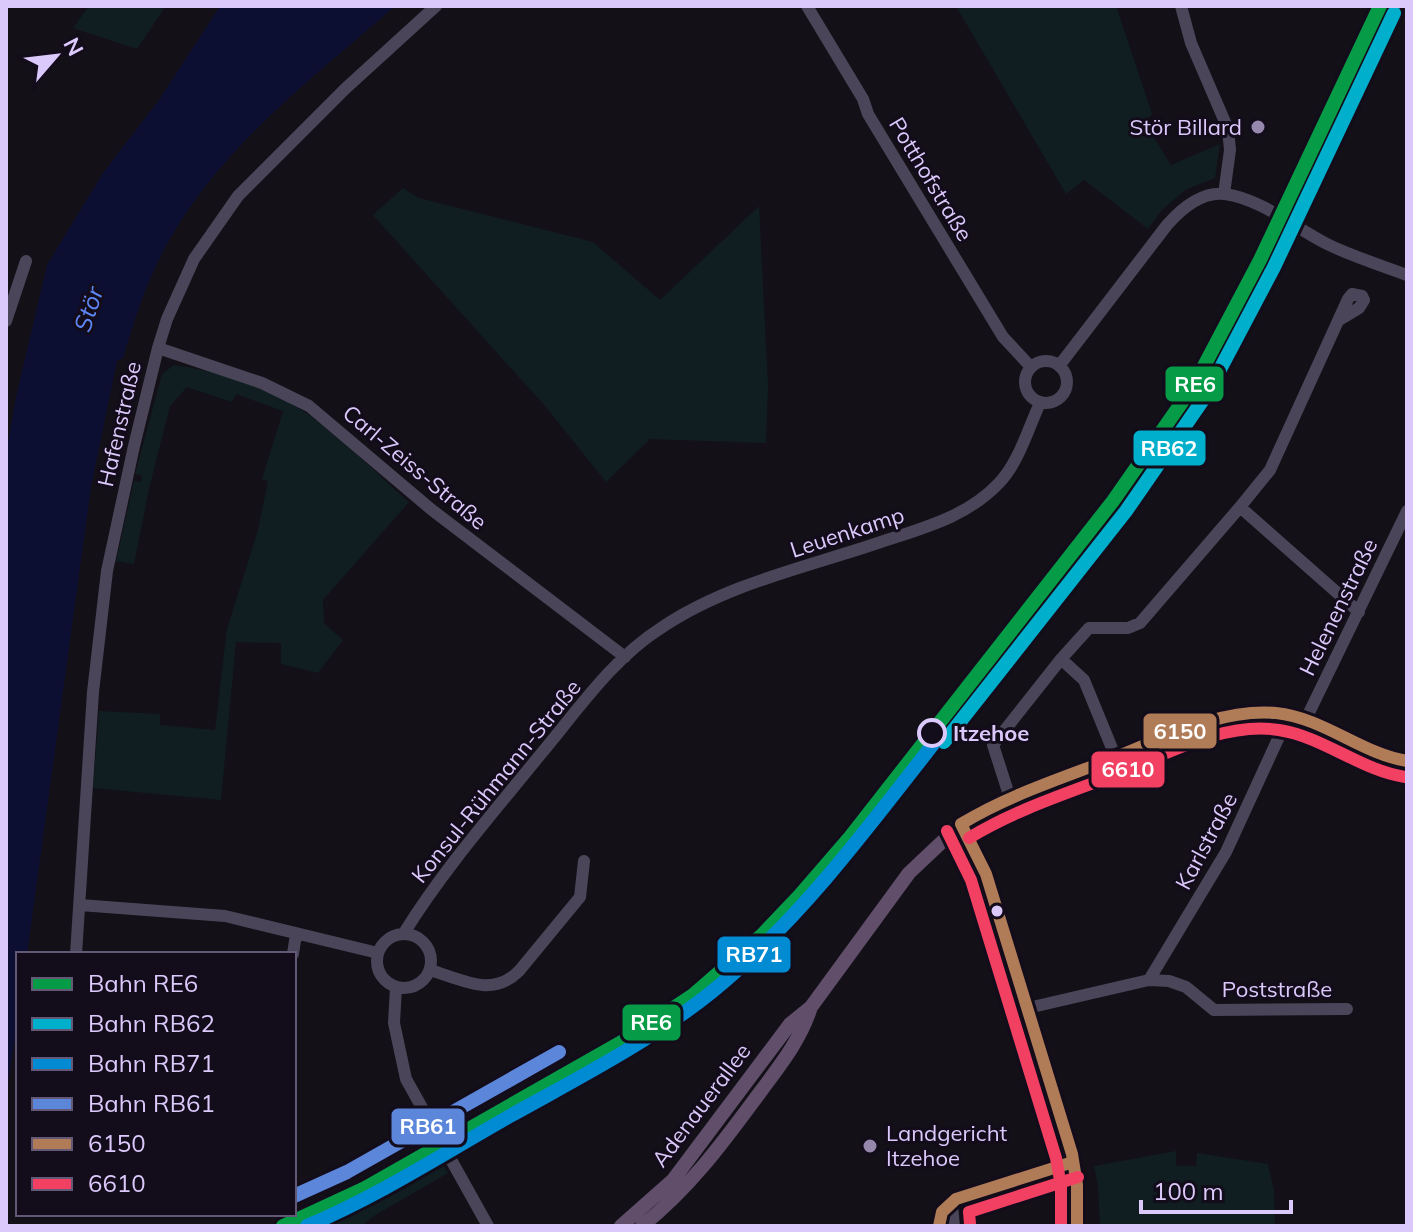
<svg xmlns="http://www.w3.org/2000/svg" width="1413" height="1232" viewBox="0 0 1413 1232" font-family="Mulish,sans-serif">
<rect width="100%" height="100%" fill="#131018"/>
<path fill="#101e22" d="M89,6H166L137,49L73,28Z
M956,6H1116L1152,114L1145,123L1171,165L1220,144L1215,178L1185,190L1161,211L1148,229L1084,180L1066,194Z
M403,188L419,198L593,242L660,300L759,206L768,385L766,443L650,439L606,482L545,406L373,215Z
M174,365C219,371 269,386 306,413C343,439 375,472 409,502L323,600L324,623L343,640L318,673L281,664V643L236,642L221,800L93,788L99,711L160,714V725L215,730L227,629L258,530L268,481L262,479L283,411L236,394L232,402L187,387L170,406L149,489L134,564L116,561L134,481L141,482L142,476L135,474L162,374Z
M1176,1151V1166H1196L1197,1153L1268,1164L1274,1191L1275,1226H1100L1098,1185L1094,1166Z
M440,1160L448,1173L372,1217L362,1226H318Z"/>
<path fill="#0c0f32" d="M220,6H395C313,78 221,146 167,244C147,280 135,318 123,358L117,361L91,487L27,954H18V1015L6,1097V455L15,402L47,265L103,173L159,100Z"/>
<g fill="none" stroke-linecap="round" stroke-linejoin="round">
<path stroke="#4a4558" stroke-width="12" d="M807,6L863,99L868,114L1003,337L1031,367
M1181,6L1191,43L1228,129L1230,150L1224,194
M6,321L26,261
M158,348L262,383L309,406L432,510L625,657
M1025 382a21 21 0 1 1 42 0a21 21 0 1 1-42 0Z
M1059,366L1167,225C1181,209 1201,191 1225,194C1261,199 1294,227 1325,243C1351,256 1380,265 1407,275
M1240,507L1270,470L1348,299L1352,294L1362,296L1364,300L1359,308L1339,320
M1061,659L1089,628H1128L1140,623L1240,507L1359,612
M1305,721L1407,511
M1010,798L993,745L1061,659L1084,680L1116,758
M961,824L986,874L1072,1154L1077,1185V1226
M80,905L225,916L378,953
M404,933C443,870 493,813 540,755C577,711 612,659 661,628C726,584 807,567 881,542C923,528 967,517 999,483C1019,462 1028,429 1040,403
M377 961a27 27 0 1 1 54 0a27 27 0 1 1-54 0Z
M76,954L93,692L107,571L134,446L158,348L167,319L194,259L238,196L346,88L436,6
M293,954L296,934
M430,970C463,980 492,998 519,971L580,897L584,861
M1149,980L1226,852L1289,715
M396,987L394,1023L406,1079L488,1226
M1028,1008L1149,980L1169,981L1186,987L1214,1010L1347,1009
M939,1226L942,1212L956,1199L1073,1162
M954,1226L952,1206L956,1199"/>
<path stroke="#604e6a" stroke-width="14" d="M621,1226L673,1180L790,1024L811,1007L909,873L961,824L979,812L1010,798L1214,722L1253,713L1295,717L1394,759L1407,761
M642,1226C691,1187 724,1141 761,1091C781,1064 801,1039 811,1007"/>
<g stroke="#130c1b" stroke-width="18">
<path id="bus-1" d="M961,824C1007,796 1057,780 1106,761C1159,741 1217,708 1276,713C1324,718 1362,754 1407,761
M961,824L986,874L1072,1154L1077,1185V1226
M939,1226L942,1212L956,1199L1073,1162"/>
</g>
<g stroke="#130c1b" stroke-width="18">
<path id="bus-2" d="M947,831L971,880L1056,1158L1061,1186V1226
M969,838C1015,810 1065,794 1115,775C1165,755 1224,721 1279,730C1324,737 1360,770 1405,777
M970,1224L969,1212L1078,1177"/>
</g>
<use href="#bus-1" stroke="#b07c57" stroke-width="12"/>
<use href="#bus-2" stroke="#f24062" stroke-width="12"/>
<g stroke="#130c1b" stroke-width="20">
<path id="rail-1" d="M283,1226L365,1188L625,1040L693,995L762,935L799,896L850,837L1113,501L1194,385L1260,260L1380,6"/>
</g>
<g stroke="#130c1b" stroke-width="20">
<path id="rail-2" d="M944,742L1126,511L1207,394L1274,267L1394,13"/>
</g>
<g stroke="#130c1b" stroke-width="20">
<path id="rail-3" d="M307,1226C378,1196 443,1154 510,1116C587,1073 669,1032 735,972C813,903 874,819 938,738"/>
</g>
<g stroke="#130c1b" stroke-width="20">
<path id="rail-4" d="M294,1196L347,1172L559,1052"/>
</g>
<use href="#rail-1" stroke="#069b47" stroke-width="14"/>
<use href="#rail-2" stroke="#00afcb" stroke-width="14"/>
<use href="#rail-3" stroke="#008bd2" stroke-width="14"/>
<use href="#rail-4" stroke="#5b86da" stroke-width="14"/>
</g>
<g fill="#9688ac" stroke="#130c1b" stroke-width="3">
<circle cx="1258" cy="127" r="8"/>
<circle cx="870" cy="1146" r="8"/>
</g>
<circle fill="#130c1b" stroke="#dcc9fc" stroke-width="4" cx="932" cy="733" r="13"/>
<circle fill="#dcc9fc" stroke="#130c1b" stroke-width="3" cx="997" cy="911" r="7"/>
<g text-anchor="middle" dominant-baseline="central" stroke-width="6" stroke-linejoin="round" paint-order="stroke">
<g font-size="22" fill="#dcc9fc" stroke="#130c1b" text-anchor="end">
<text x="1242" y="127">Stör Billard</text>
<text x="886" y="1133" text-anchor="start">Landgericht<tspan x="886" dy="25">Itzehoe</tspan></text>
</g>
<g font-size="22" fill="#dcc9fc" stroke="#130c1b">
<text transform="translate(931 179) rotate(59)">Potthofstraße</text>
<text transform="translate(119 424) rotate(-77)">Hafenstraße</text>
<text transform="translate(415 467) rotate(40)">Carl-Zeiss-Straße</text>
<text transform="translate(847 532) rotate(-18)">Leuenkamp</text>
<text transform="translate(1338 607) rotate(-64)">Helenenstraße</text>
<text transform="translate(496 781) rotate(-51)">Konsul-Rühmann-Straße</text>
<text transform="translate(1206 841) rotate(-62)">Karlstraße</text>
<text x="1277" y="989">Poststraße</text>
<text transform="translate(701 1105) rotate(-53)">Adenauerallee</text>
</g>
<g font-size="22" font-weight="bold" fill="#dcc9fc" stroke="#130c1b" text-anchor="start">
<text x="953" y="733">Itzehoe</text>
</g>
<g font-size="24" font-style="italic" fill="#5e87f5" stroke="#130c1b">
<text transform="translate(88 309) rotate(-72)">Stör</text>
</g>
</g>
<g stroke="#130c1b" stroke-width="3">
<rect x="1164" y="365" width="61" height="38" rx="8" fill="#069b47"/>
<rect x="1132" y="429" width="75" height="38" rx="8" fill="#00afcb"/>
<rect x="1142" y="712" width="76" height="38" rx="8" fill="#b07c57"/>
<rect x="1090" y="750" width="76" height="39" rx="8" fill="#f24062"/>
<rect x="716" y="935" width="76" height="39" rx="8" fill="#008bd2"/>
<rect x="621" y="1003" width="61" height="39" rx="8" fill="#069b47"/>
<rect x="390" y="1107" width="76" height="39" rx="8" fill="#5b86da"/>
</g>
<g font-size="22" text-anchor="middle" font-weight="bold" fill="#fff">
<text x="1195" y="392">RE6</text>
<text x="1169" y="456">RB62</text>
<text x="1180" y="739">6150</text>
<text x="1128" y="777">6610</text>
<text x="754" y="962">RB71</text>
<text x="651" y="1030">RE6</text>
<text x="428" y="1134">RB61</text>
</g>
<rect width="1413" height="1232" fill="none" stroke="#dcc9fc" stroke-width="16"/>
<rect x="16" y="952" width="280" height="264" fill="#130c1b" stroke="#635875" stroke-width="2"/>
<rect x="32" y="978" width="40" height="12" fill="#069b47" stroke="#635875" stroke-width="2"/>
<text x="88" y="992" font-size="24" fill="#dcc9fc">Bahn RE6</text>
<rect x="32" y="1018" width="40" height="12" fill="#00afcb" stroke="#635875" stroke-width="2"/>
<text x="88" y="1032" font-size="24" fill="#dcc9fc">Bahn RB62</text>
<rect x="32" y="1058" width="40" height="12" fill="#008bd2" stroke="#635875" stroke-width="2"/>
<text x="88" y="1072" font-size="24" fill="#dcc9fc">Bahn RB71</text>
<rect x="32" y="1098" width="40" height="12" fill="#5b86da" stroke="#635875" stroke-width="2"/>
<text x="88" y="1112" font-size="24" fill="#dcc9fc">Bahn RB61</text>
<rect x="32" y="1138" width="40" height="12" fill="#b07c57" stroke="#635875" stroke-width="2"/>
<text x="88" y="1152" font-size="24" fill="#dcc9fc">6150</text>
<rect x="32" y="1178" width="40" height="12" fill="#f24062" stroke="#635875" stroke-width="2"/>
<text x="88" y="1192" font-size="24" fill="#dcc9fc">6610</text>
<g transform="translate(56 56) rotate(62)" stroke="#130c1b" stroke-width="6" paint-order="stroke">
<path d="M0-6L14 30L0 20L-14 30Z" fill="#dcc9fc"/>
<text y="-12" font-size="22" font-weight="bold" text-anchor="middle" fill="#dcc9fc">N</text>
</g>
<path d="M1141 1200v12h150v-12" fill="none" stroke="#dcc9fc" stroke-width="4"/>
<text x="1153" y="1200" font-size="24" fill="#dcc9fc" stroke="#130c1b" stroke-width="6" paint-order="stroke">100 m</text>
</svg>
